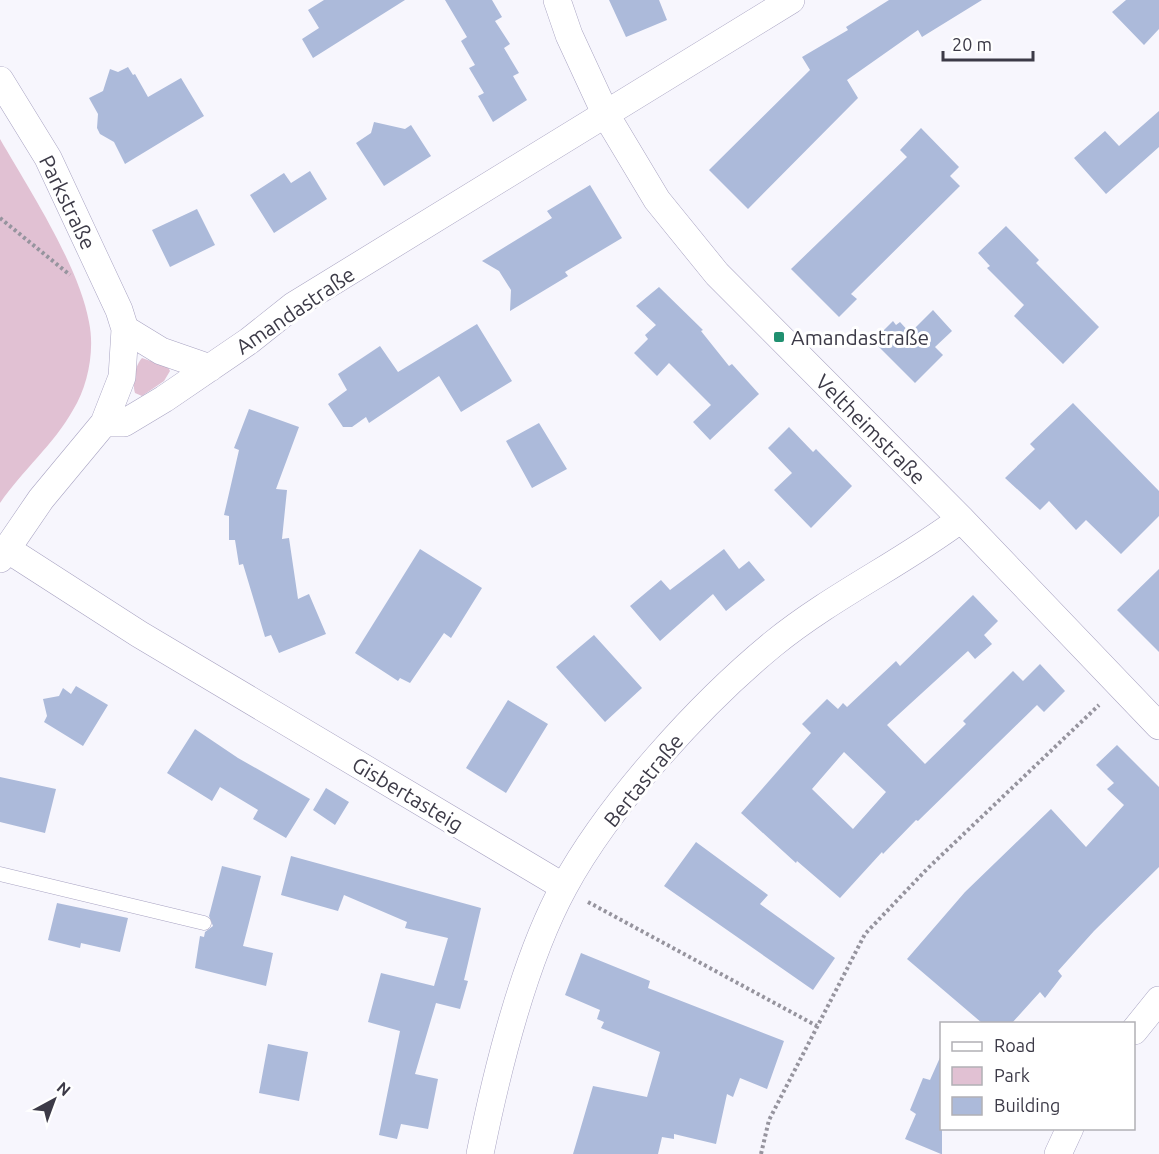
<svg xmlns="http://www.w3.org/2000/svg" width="1159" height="1154" viewBox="0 0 1159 1154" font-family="Ubuntu,sans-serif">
<rect width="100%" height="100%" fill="#f7f6fd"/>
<path fill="#e1c1d3" d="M0,139C29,189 79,266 89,322C95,350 88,386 73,410C54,444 22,471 0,503Z
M142,358L168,367L170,371L164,381L142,396L135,393C132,384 135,365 142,358Z"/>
<path fill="#acbada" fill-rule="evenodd" d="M324,0H405L313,58L302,39L319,28L308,10Z
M445,0H492L502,17L495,21L510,44L504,48L519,73L513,76L527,100L493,122L478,96L484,93L469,68L475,65L461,41L467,37Z
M609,0H659L667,20L626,37Z
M889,0H982L922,37L918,30L847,80L858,98L748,209L709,170L810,70L802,57L848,30L846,27Z
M1126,0H1159V29L1144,45L1112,12Z
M128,67L133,75L135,74L148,97L181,78L204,116L125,164L114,142L100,134L97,128L98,114L89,98L103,91L110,69L118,72Z
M1159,111V147L1106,194L1074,158L1105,131L1119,146Z
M374,122L405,129L411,125L431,156L384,186L356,143L371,133Z
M921,128L959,167L950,176L960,186L851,294L857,299L839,317L791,269L907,157L900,150Z
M310,171L327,199L274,233L250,195L284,173L291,183Z
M590,185L622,238L565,272L568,276L510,311L511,290L499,271L482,261L552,218L547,211Z
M197,209L215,245L170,267L152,230Z
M1006,226L1039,260L1036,263L1099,327L1063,364L1014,316L1024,305L987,268L990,266L978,253Z
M659,287L703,330L701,331L729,366L732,364L759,394L710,440L693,422L711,405L669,363L657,376L634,353L648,339L645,335L656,325L636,306Z
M933,310L952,331L935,347L943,355L915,383L873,341L893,321L896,325L900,322L910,333Z
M477,324L512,381L461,412L439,376L369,423L366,417L352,427H343L328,404L347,390L338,374L380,346L398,372Z
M1073,403L1159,491V516L1121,554L1086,520L1076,530L1049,501L1040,510L1005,478L1035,449L1030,444Z
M249,409L299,427L276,489L287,490L282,539L289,538L298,599L309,594L326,634L279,653L271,635L265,637L243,564L239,565L235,540H229V516L224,515L239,450L234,448Z
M539,423L567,469L532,488L506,441Z
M789,427L813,452L816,449L852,486L811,528L774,490L792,473L768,448Z
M420,549L482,588L451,638L444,633L410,683L400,678L398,681L355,653Z
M724,549L739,569L749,561L765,580L726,611L713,594L660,641L630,606L661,580L670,590Z
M1159,569V652L1117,610Z
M973,595L998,621L984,635L992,644L975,659L968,651L887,725L925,764L966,724L963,721L1013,671L1023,681L1040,664L1065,691L1044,712L1037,705L918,821L916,820L883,854L882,852L840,898L797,861L796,863L741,813L811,733L802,724L827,699L838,709L843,703L847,707L896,661L900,666ZM844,752L886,792L853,829L812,789Z
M594,635L642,688L605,722L556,667Z
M76,686L108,705L83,746L44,722L47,716L43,699L59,696L63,688L71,694Z
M508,700L548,724L506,793L466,768Z
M195,729L238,758L310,799L286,838L253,819L258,810L220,787L212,801L167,773Z
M1117,745L1159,787V867L1094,931L1058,971L1062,976L1045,998L1040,992L1012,1023H982L907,959L965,892L1051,809L1086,847L1124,805L1107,789L1114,783L1096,765Z
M0,777L56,789L45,833L0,822Z
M326,788L349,802L335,825L313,810Z
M696,842L768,895L760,904L835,958L813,990L664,886Z
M291,856L481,908L464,980L468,981L460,1009L436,1003L415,1074L438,1079L428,1129L401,1124L397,1139L379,1135L400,1031L368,1022L381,973L434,986L448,938L405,928L407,922L344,895L338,911L281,895Z
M222,866L261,876L243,946L273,953L266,986L195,968L200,936L204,937L205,932L213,926L209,916Z
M57,903L128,918L120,952L81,943L80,948L48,940Z
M581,953L650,981L648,988L784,1041L767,1089L740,1078L733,1097L727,1094L716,1144L674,1134V1139L662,1137L658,1154H573L593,1086L647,1097L660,1052L601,1028L604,1022L597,1019L600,1010L565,995Z
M268,1044L308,1052L299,1101L259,1093Z
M942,1053V1154H941L905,1139L916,1114L910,1110L923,1078L930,1080Z"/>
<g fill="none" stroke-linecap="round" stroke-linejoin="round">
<g stroke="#a8a3c2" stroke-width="15">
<path id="lane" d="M0,874L204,923"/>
</g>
<g stroke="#a8a3c2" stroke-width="28">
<path id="street" d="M557,0L569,35L606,115L657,200L717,274L961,519L1159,726
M0,80L48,158L119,310L125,329L122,377L104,423L41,499L0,559
M125,329L161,351L210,368
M104,423H124L164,399L249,341L293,306L791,0
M7,549L139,634L564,887
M1134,1031L1159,1000
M480,1154C497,1070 523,962 564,887C609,804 700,704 773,644C832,596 901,564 961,519
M1058,1154L1070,1128"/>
</g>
<path stroke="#96949e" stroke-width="4" stroke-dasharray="3 3" stroke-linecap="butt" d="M0,218L70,275
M588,902L817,1026
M761,1154L769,1120L865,934L927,869L1099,705"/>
<use href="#lane" stroke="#fff" stroke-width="14"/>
<use href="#street" stroke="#fff" stroke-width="27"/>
</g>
<rect fill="#209070" stroke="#fff" stroke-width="2" x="773" y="331" width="12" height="12" rx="3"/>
<g text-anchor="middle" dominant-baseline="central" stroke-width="6" stroke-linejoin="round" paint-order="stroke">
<g font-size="21" fill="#3c3a47" stroke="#fff">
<text transform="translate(68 202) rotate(64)">Parkstraße</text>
<text transform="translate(295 310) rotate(-34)">Amandastraße</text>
<text transform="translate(871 429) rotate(45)">Veltheimstraße</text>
<text transform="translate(643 780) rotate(-51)">Bertastraße</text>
<text transform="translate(408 794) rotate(31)">Gisbertasteig</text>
</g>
<g font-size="21" fill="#3c3a47" stroke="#fff" text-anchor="start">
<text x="791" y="337">Amandastraße</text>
</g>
</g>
<rect x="940" y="1022" width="195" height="108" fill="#ffffff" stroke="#b1b0b5" stroke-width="1.5"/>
<rect x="952" y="1042" width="30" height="9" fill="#ffffff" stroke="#b1b0b5" stroke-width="1.5"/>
<text x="994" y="1052" font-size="18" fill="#3c3a47">Road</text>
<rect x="952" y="1067" width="30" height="18" fill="#e1c1d3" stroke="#b1b0b5" stroke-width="1.5"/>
<text x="994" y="1082" font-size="18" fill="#3c3a47">Park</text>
<rect x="952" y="1097" width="30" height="18" fill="#acbada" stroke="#b1b0b5" stroke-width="1.5"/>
<text x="994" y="1112" font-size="18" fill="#3c3a47">Building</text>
<g transform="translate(54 1100) rotate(41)" stroke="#ffffff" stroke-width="4.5" paint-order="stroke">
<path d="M0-4.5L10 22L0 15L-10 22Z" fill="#3c3a47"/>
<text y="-9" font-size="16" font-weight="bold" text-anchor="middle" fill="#3c3a47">N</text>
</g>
<path d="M943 51v9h90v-9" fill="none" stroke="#3c3a47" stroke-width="3"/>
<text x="952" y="51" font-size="18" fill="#3c3a47" stroke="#ffffff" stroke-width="4.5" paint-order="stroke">20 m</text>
</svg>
